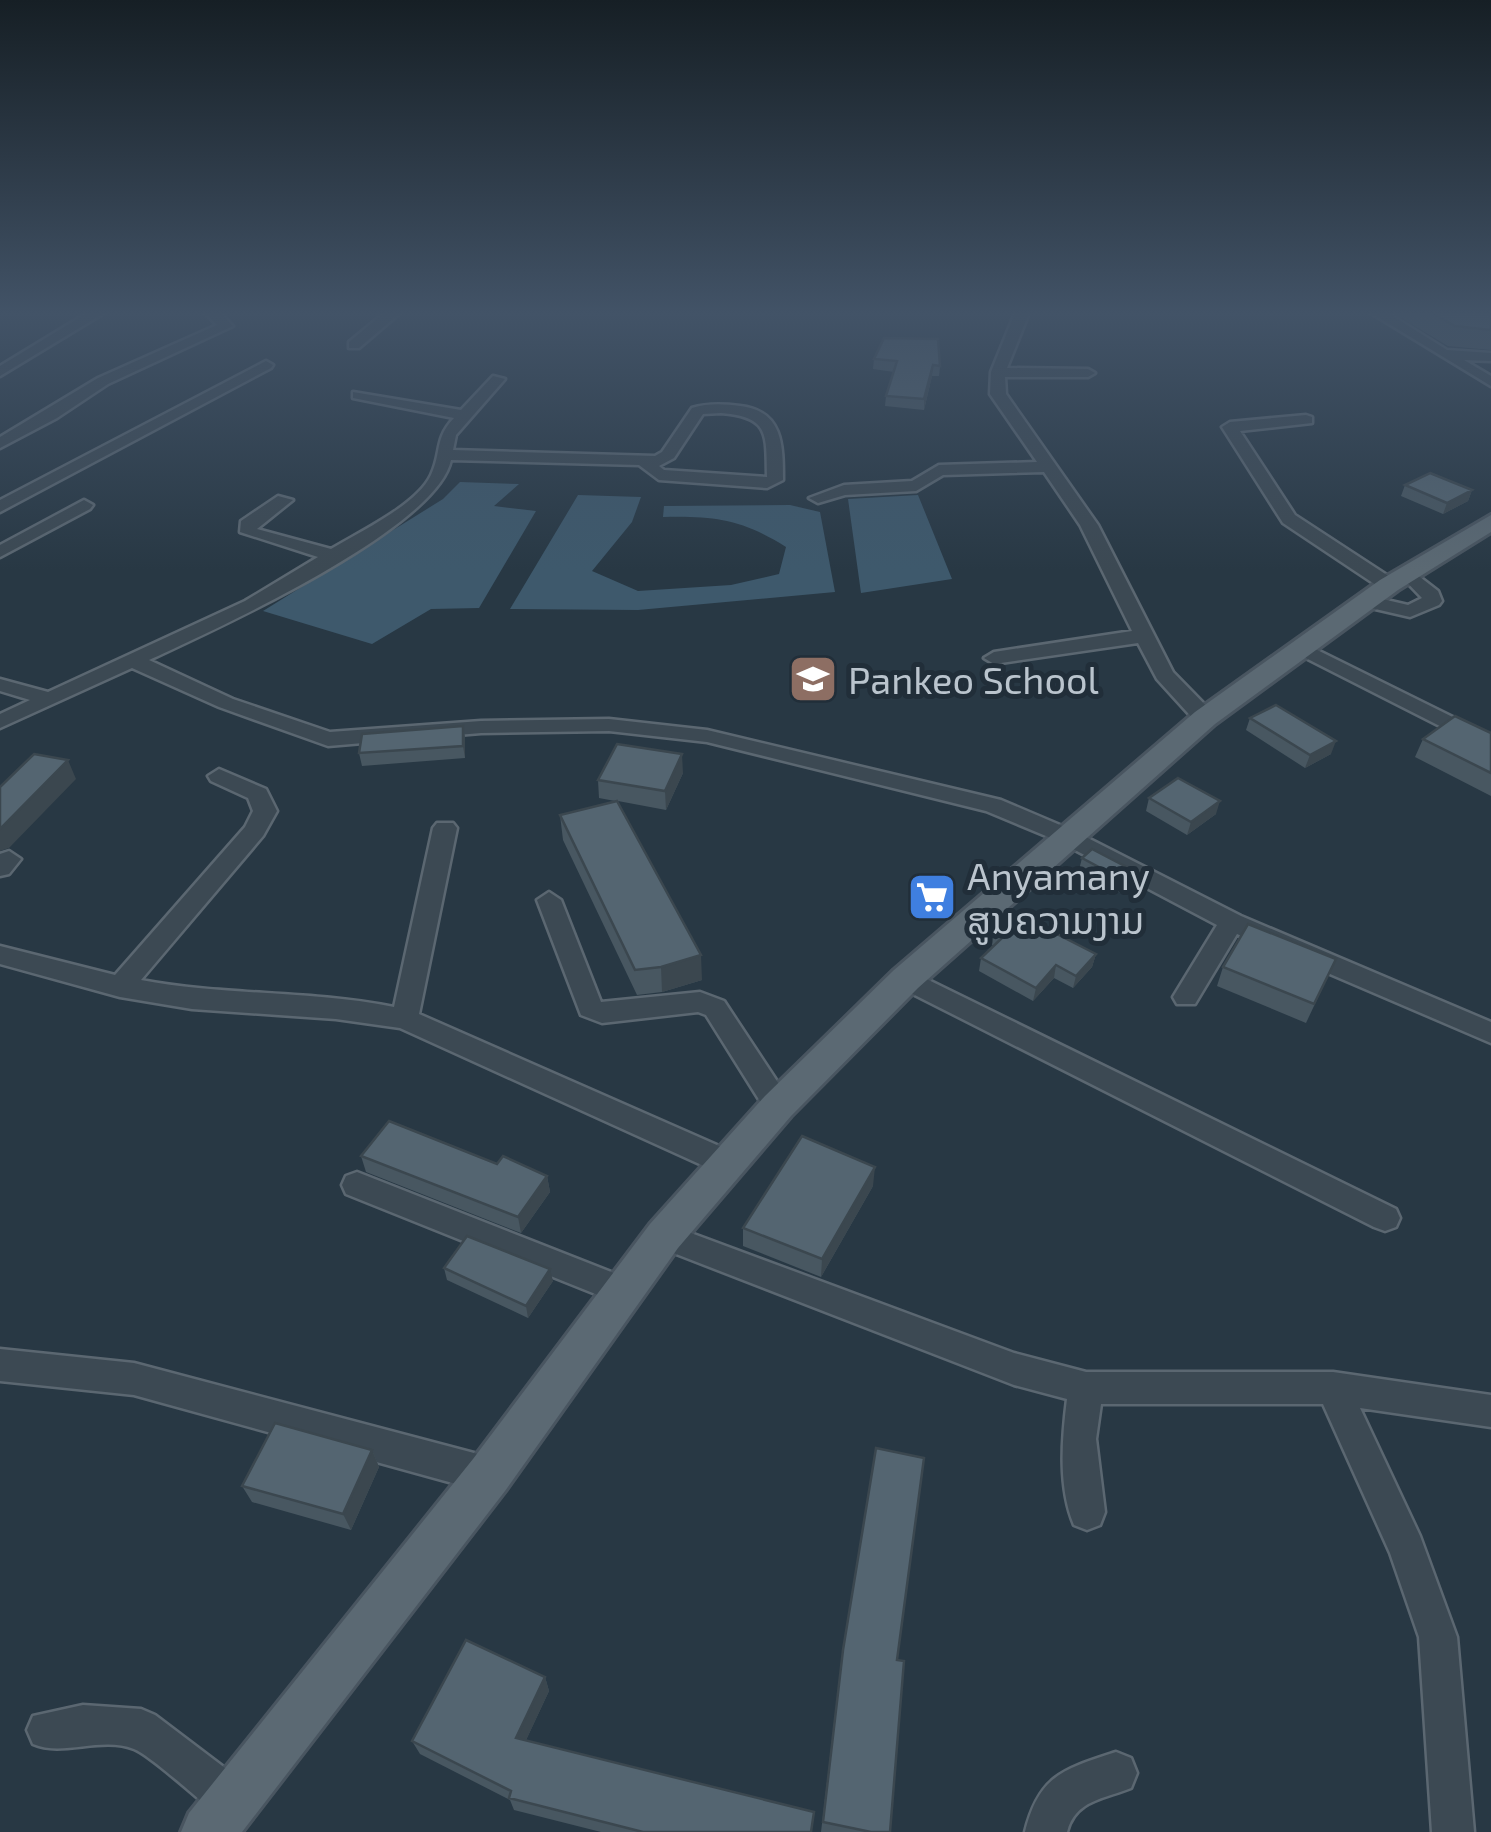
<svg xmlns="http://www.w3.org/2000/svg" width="1491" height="1832" viewBox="0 0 1491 1832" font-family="'Exo 2','Noto Sans Lao',sans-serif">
<rect width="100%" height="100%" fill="#283844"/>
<path fill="#3e596c" d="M460,482L519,484L494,506L536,511L479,608L431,609L372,644L263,611L443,499Z
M578,495L641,497L632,522L592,571L638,591L731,585L779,574L786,547C741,519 715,516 663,517L664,506L790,505L820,512L835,592L638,610L510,609Z
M918,495L952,579L861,593L848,499Z"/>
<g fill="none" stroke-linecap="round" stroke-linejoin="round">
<g stroke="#5b6771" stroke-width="5">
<path id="minor" d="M87,313H104L0,376V366Z
M205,313H220L233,326L108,384L57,418L0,448V437L98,378L217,325Z
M384,313H400L359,348H349V342Z
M1015,313H1029L1007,368L1088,369L1095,373L1088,377H1005L1006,394L1098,525L1173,672L1213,713L1216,718L1213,723H1197L1157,679L1138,643L994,664L984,658L994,652L1132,631L1080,525L1044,472L943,475L916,491L845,495L818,503L809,498L844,485L912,481L939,465L1037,462L990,394L991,372Z
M1371,313H1388L1447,350L1491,353V361L1464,360L1491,376V386Z
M266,361L273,365L271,368L0,512V500Z
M493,376L505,379L456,435L453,450L655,456L662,452L692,408C708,403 724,404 740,406C783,411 783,445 783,480L767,488L659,480L639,465L451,460C437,529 214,630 149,660L233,699L330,732L481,721L609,719L707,730L1001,800L1074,831L1241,916L1491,1022V1043L1237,934L1195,1004H1177L1173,997L1217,925L1058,841L986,811L707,742L609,731L481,733L328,746L219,707L132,668L0,728V714L30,700L0,691V679L48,692L245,601L318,557L240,532L241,521L278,496L293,500L257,529L331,549C359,532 417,505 431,475C442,452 434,439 454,418L353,398V392L461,410ZM721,413C770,417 766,434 767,477L664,470L659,466L674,458L703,414Z
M1306,415L1312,417V423L1240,431L1295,515L1396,581V589H1382L1283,523L1222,427L1230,422Z
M84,500L93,505L90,509L0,557V545Z
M1407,567L1438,591L1442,601L1439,605L1410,617L1358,605L1355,601L1365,595L1408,605L1422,598L1398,573Z
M1301,642L1491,736V752L1294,652V644Z
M219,769L266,789L277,811L263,836L141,980C225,996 311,990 394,1007L433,828L437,823H453L457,828L419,1014L735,1153L740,1162L735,1171L725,1174L715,1171L400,1028L336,1019L192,1009L120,997L0,964V946L115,975L245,827L253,811L248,798L211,781L208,776Z
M9,851L21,859L9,874L0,876V854Z
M549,892L561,900L601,1002L700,992L724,1001L788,1098L792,1106L788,1114L778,1117L768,1114L706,1015L698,1012L602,1023L581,1015L537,900Z
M906,969L1396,1209L1400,1218L1396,1227L1385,1231L1374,1227L897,986L893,979L897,972Z
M357,1172L634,1281L639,1291L634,1301L623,1305L346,1194L342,1185L346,1176Z
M664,1223L1014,1353L1086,1372H1333L1491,1395V1427L1360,1408L1420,1536L1457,1637L1474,1832H1432L1419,1637L1390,1553L1323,1404H1101L1096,1439L1105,1512L1100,1525L1087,1530L1074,1525C1058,1487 1062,1439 1067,1399L1014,1385L653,1245L648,1236L653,1227Z
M0,1349L134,1363L489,1457L502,1463L507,1475L502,1487L489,1493L134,1395L0,1381Z
M83,1705L141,1709L155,1715L250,1787L256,1802L250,1817L235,1823L220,1817C203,1803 150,1755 134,1749C101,1736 63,1757 33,1744L27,1730L33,1716Z
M1116,1752L1131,1758L1137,1773L1131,1788C1104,1799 1075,1800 1067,1832H1025C1039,1775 1064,1769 1116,1752Z"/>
</g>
<g stroke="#495560" stroke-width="6">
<path id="major" d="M1491,515V532L1398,590L1215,724L918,988L791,1116L678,1248L505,1491L242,1832H181L189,1813L473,1459L650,1224L765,1096L894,970L1195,712L1380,580Z"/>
</g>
<use href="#minor" fill="#3c4953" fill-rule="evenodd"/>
<use href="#major" fill="#5b6973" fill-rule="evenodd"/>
</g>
<path fill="#485761" d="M1393,313H1491V350L1448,346Z
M874,359L940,366L939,376H932L924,410L885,406L886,396L894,372L873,369Z
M1405,485L1472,490L1468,501L1443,514L1401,496Z
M1250,718L1331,754L1305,768L1246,730Z
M463,726L465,738V758L362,766L359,753Z
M1491,733V796L1415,757L1423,739Z
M683,773L666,810L618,801L702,980L662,992L637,995L563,840L560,815L615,801L599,798L598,780Z
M1149,798L1216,814L1187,835L1146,811Z
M1082,858L1132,885L1122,894L1079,870Z
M994,932L1096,954L1092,967L1073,988L1054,978L1033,1001L979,971L981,958L994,946L991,944Z
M1336,959L1306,1023L1217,986L1223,967Z
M361,1156L497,1164L547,1176L550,1192L521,1233L366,1172Z
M873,1186L821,1277L743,1246V1228Z
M444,1268L553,1281L528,1318L447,1280Z
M372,1450L379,1467L351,1530L252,1502L242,1486Z
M897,1660L890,1832H821L841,1664Z
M545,1677L549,1691L526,1740L811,1832H601L514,1810L510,1800L420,1754L412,1741Z"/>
<path fill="#3b474f" d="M933,365L932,376L924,410V399Z
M1472,490L1468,501L1443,514L1447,503Z
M463,726L465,738V758L463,746Z
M1336,741L1331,754L1305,768L1310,755Z
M682,754L683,773L666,810L665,791Z
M68,760L76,779L9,848L0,851V829Z
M1220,801L1216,814L1187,835L1191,822Z
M1136,872L1132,885L1122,894L1125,881Z
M1096,954L1092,967L1073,988L1076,976Z
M701,955L702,980L662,992L661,967Z
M1056,965L1054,978L1033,1001L1036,988Z
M875,1167L873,1186L821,1277L822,1259Z
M547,1176L550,1192L521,1233L518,1217Z
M550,1269L553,1281L528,1318L526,1306Z
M372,1450L379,1467L351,1530L343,1514Z
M545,1677L549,1691L521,1751L516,1738Z"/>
<path fill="#546571" stroke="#3b474f" stroke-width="2.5" d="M1432,313H1491V330L1455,326Z
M884,338L938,339L940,366L933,365L924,399L886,396L897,361L874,359Z
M1430,473L1472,490L1447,503L1405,485Z
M1276,705L1336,741L1310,755L1250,718Z
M1455,716L1491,733V773L1423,739Z
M463,726V746L359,753L362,734Z
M617,744L682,754L665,791L598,780Z
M34,754L68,760L0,829V787Z
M1178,778L1220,801L1191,822L1149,798Z
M617,801L701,955L661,967L635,970L560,815Z
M1092,849L1136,872L1125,881L1082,858Z
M1014,912L1096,954L1076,976L1056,965L1036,988L981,958L1003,937L994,932Z
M1248,924L1336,959L1314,1004L1223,967Z
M389,1121L497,1164L503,1156L547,1176L518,1217L361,1156Z
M802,1136L875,1167L822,1259L743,1228Z
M467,1236L550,1269L526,1306L444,1268Z
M275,1423L372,1450L343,1514L242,1486Z
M876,1448L924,1458L897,1660L904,1661L890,1832H871L823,1822L843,1650Z
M466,1640L545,1677L516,1738L814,1812L811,1832H643L509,1798L511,1791L412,1741Z"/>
<linearGradient id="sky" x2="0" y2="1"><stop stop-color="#161f25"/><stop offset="0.55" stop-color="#425367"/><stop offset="1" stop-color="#425367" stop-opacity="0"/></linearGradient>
<rect width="1491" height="570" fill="url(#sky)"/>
<defs>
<g id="school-square" transform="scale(2.5)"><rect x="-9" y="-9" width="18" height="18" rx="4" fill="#8d6e63" stroke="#212e39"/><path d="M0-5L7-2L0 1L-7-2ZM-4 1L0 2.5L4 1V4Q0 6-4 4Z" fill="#fff"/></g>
<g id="supermarket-square" transform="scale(2.5)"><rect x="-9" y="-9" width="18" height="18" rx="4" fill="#3f7fe0" stroke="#212e39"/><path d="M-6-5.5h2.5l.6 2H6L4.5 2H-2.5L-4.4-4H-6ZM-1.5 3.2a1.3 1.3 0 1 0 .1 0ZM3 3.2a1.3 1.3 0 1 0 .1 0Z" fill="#fff"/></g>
</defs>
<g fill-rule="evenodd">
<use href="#school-square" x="813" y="679"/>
<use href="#supermarket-square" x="932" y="897"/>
</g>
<g text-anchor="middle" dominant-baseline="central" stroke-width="10" stroke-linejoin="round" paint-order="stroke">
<g font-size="38" fill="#bac4cd" stroke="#212e39" text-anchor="start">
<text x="848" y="679">Pankeo School</text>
<text x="967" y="875">Anyamany<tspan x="967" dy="44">ສູນຄວາມງາມ</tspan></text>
</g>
</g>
</svg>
